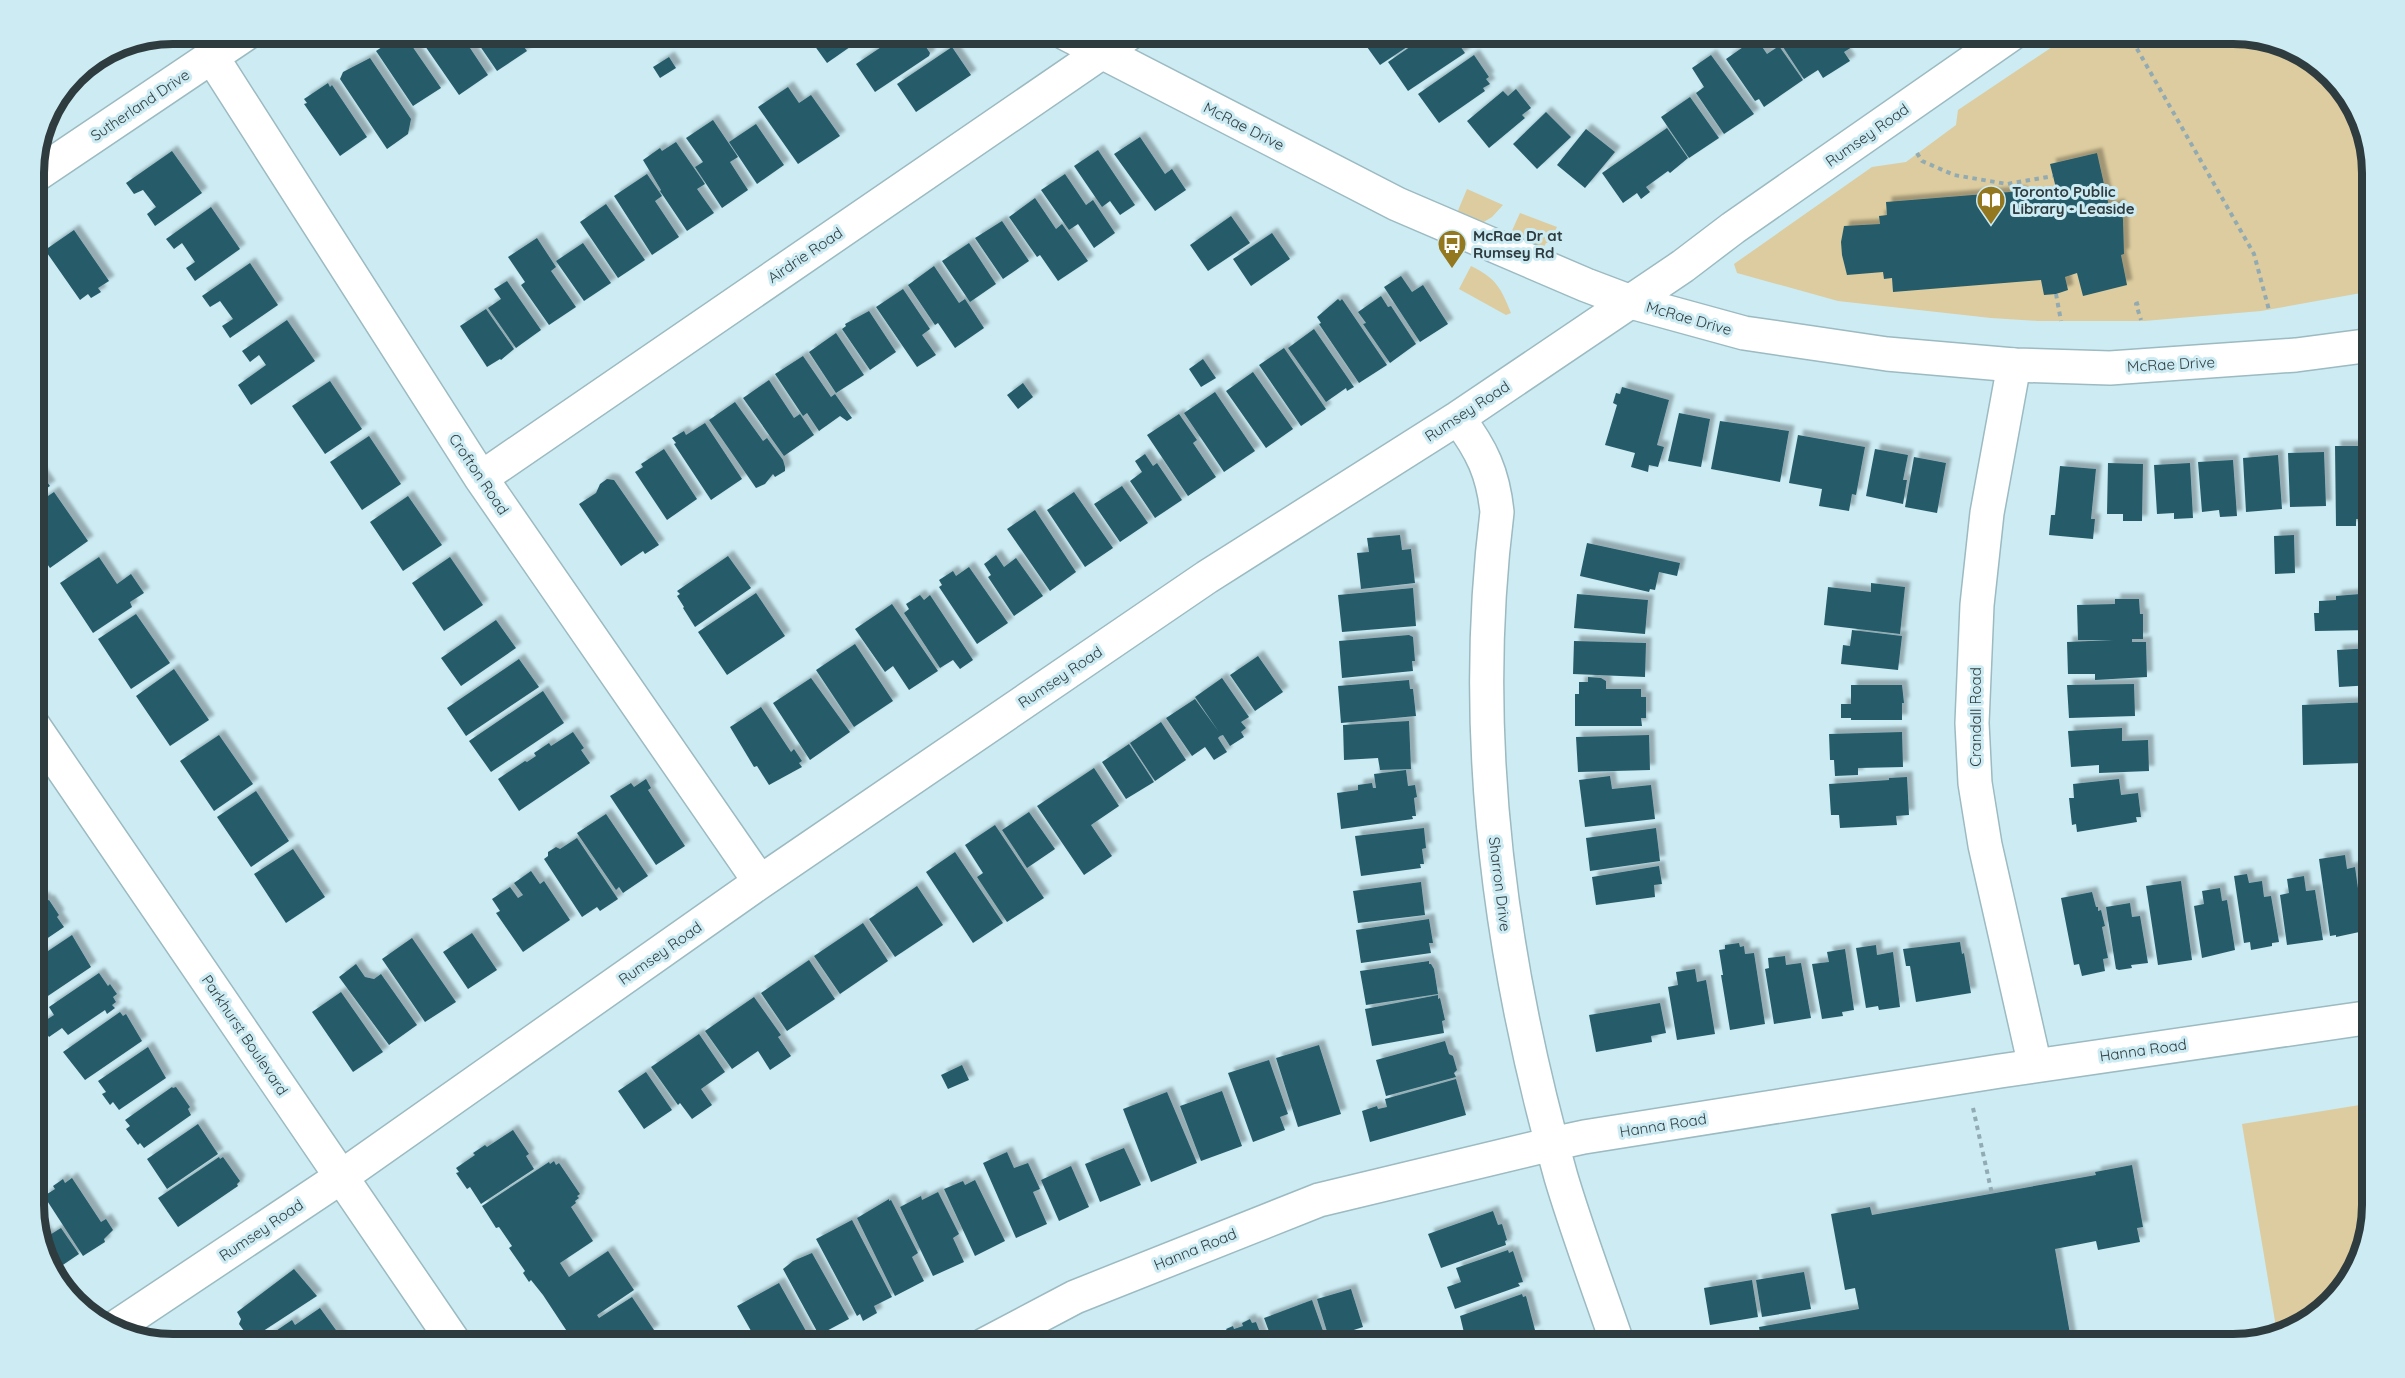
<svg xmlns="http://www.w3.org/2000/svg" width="2405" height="1378" viewBox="0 0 2405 1378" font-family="Quicksand,sans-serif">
<defs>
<filter id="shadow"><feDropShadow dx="5.5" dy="-5.5" stdDeviation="1.5" flood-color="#0004"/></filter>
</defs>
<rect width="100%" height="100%" fill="#ccebf3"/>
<path fill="#dccc9f" d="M2073,33H2232L2302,52L2353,103L2372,164V291L2261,311L2144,321H2038L1991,318L1838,301L1737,273L1734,264L1872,167L1906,162L1956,125L1958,110Z
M1467,189L1503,205L1492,217L1482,223L1457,213Z
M1520,213L1557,227L1549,243H1546L1543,249L1510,235Z
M1471,266C1496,278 1501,288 1511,313L1506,315L1459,289Z
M2372,1103V1206L2353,1275L2302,1326L2277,1333L2242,1124Z
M2211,1334L2213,1345H2158V1342Z"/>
<path fill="#265c69" filter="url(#shadow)" d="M403,33L441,88L413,106L376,51Z
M416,33H460L488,75L459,95Z
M471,33H514L527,51L497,71Z
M817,33H870L827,63L809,38Z
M902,33H912L915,37L918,35L930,53L929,56L875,92L856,64Z
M1364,33H1428L1380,65L1367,47L1370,45L1362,34Z
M1430,33H1451L1465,53L1408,91L1388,62Z
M1792,33H1843L1852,47L1844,52L1850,61L1823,78L1818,70L1804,79L1779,41Z
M1853,33H1877L1861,44Z
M1756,38L1767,54L1779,46L1803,80L1764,107L1759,99L1755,101L1726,59Z
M952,47L971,75L916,112L897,84Z
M1474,55L1489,77L1486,79L1490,84L1483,88L1485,91L1439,123L1418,94Z
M1711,55L1754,114L1724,134L1696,93L1704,87L1692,68Z
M669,57L676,68L660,78L653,67Z
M370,58L411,119L408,134L387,149L340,79L343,72Z
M328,83L330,87L332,85L367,137L340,156L304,104L307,103L304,99Z
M788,87L799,103L811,95L840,136L798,164L758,107Z
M1516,89L1531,108L1522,115L1525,118L1489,148L1467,121L1503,91L1508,96Z
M1690,97L1719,138L1689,158L1661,117Z
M1546,112L1571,137L1537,169L1513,144Z
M713,120L738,157L730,162L748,190L722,208L695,167L703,162L686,138Z
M756,124L784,165L757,184L729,142Z
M1667,128L1688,158L1670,173L1668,171L1646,187L1650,192L1641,199L1637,193L1623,203L1602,173Z
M1586,129L1615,152L1585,188L1557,165Z
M1140,137L1165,174L1172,169L1186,190L1155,211L1114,154Z
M676,142L705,184L697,189L714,213L687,231L660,191L661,190L643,160L660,148L662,151Z
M1098,150L1135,205L1120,215L1110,201L1102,207L1074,166Z
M172,151L202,193L155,226L147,214L156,207L143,190L134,194L126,183Z
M2097,153L2109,206L2119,204L2123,219L2124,254L2121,255L2127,285L2083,296L2077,273L2065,277L2068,290L2056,294L2044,295L2041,280L1893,292L1892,278L1884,279L1883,272L1847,275L1842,255L1841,242L1844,226L1880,224L1879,216L1887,215L1886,202L2022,191V198L2057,192L2050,164Z
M647,174L662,196L655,201L679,237L652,255L614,196Z
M1065,174L1086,205L1093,200L1115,233L1094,248L1078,224L1069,230L1041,190Z
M1035,198L1056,229L1062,224L1088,261L1058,281L1040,255L1037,257L1009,217Z
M606,204L645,260L618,278L580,222Z
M211,207L240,249L195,281L186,268L195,262L182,243L174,249L166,239Z
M1231,216L1250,243L1208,271L1190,245Z
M1002,221L1029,261L1003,279L975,238Z
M74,230L109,281L98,288L101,292L91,298L88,294L80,300L45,250Z
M1272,233L1290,259L1251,286L1233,259Z
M537,238L556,267L551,271L576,307L549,325L521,285L525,282L508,257Z
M583,243L611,283L584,301L556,261Z
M969,243L996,284L970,302L942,261Z
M250,263L278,305L230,338L222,326L233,319L220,301L210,307L202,296Z
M934,266L959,303L965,299L984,328L955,348L938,323L935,325L908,285Z
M1401,276L1412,292L1423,285L1448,324L1420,342L1384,287Z
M507,281L541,330L516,348L488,308L501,299L494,289Z
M903,289L930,329L922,335L936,355L917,367L876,307Z
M1381,296L1388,307L1391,306L1416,344L1390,363L1363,324L1366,323L1358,312Z
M1338,299L1340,301L1342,299L1387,365L1359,383L1319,324L1321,323L1317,317Z
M486,309L514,349L501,360L500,359L487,367L460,326Z
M869,311L896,352L870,370L842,329L846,326L845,324Z
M287,320L315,361L251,405L238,385L266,365L259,355L250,362L242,351Z
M1314,329L1354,387L1347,391L1346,388L1326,402L1288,348Z
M836,333L864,375L836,393L809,352Z
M1284,348L1326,409L1301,426L1259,365Z
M803,356L831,397L835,394L852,418L847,421L840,416L819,431L807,413L803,416L775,374Z
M1203,359L1216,378L1201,387L1189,369Z
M1253,372L1293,429L1266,448L1226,391Z
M769,380L794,418L800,414L814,435L784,456L743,398Z
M330,381L362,429L325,454L292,406Z
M1023,383L1033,397L1018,409L1007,395Z
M1622,387L1669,400L1657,445L1664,447L1658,467L1649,465L1648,472L1631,467L1635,453L1605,445L1617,405L1613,403L1616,393L1620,394Z
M1215,392L1255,451L1224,472L1184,413Z
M735,402L763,441L767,438L783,460L785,467V471L775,477L773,474L765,484L756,488L709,420Z
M1679,413L1710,419L1701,467L1668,461Z
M1179,414L1197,440L1193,443L1216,477L1188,496L1147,435Z
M1720,421L1789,431L1780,482L1711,469Z
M705,423L742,479L711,500L674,444L676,443L672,438L684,431L686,435Z
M1798,435L1865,447L1856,495L1852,494L1849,511L1819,506L1822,489L1789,483Z
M369,436L401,484L362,510L330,462Z
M2335,446H2370L2371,519H2356V526H2336Z
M664,449L697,499L667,520L635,472L643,467L641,464Z
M1875,449L1908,455L1903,480H1907L1903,504L1866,496Z
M2324,452L2326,506L2290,507L2288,453Z
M1145,454L1153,466L1157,463L1182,500L1155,518L1130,481L1142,472L1135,461Z
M2278,455L2282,509L2246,512L2243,458Z
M1914,457L1946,463L1937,513L1905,507Z
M2233,460L2237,516L2220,517L2219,510L2202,512L2198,462Z
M33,462L50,486L33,497Z
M2108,463L2143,464L2142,521H2123V514H2107Z
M2190,463L2193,518L2174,519V513L2157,514L2154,465Z
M2060,466L2096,469L2091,519H2095L2093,539L2049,535L2051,515H2055Z
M607,479L614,480L659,545L645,554L643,551L621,566L579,504L596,493L600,484Z
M1122,486L1148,523L1120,542L1094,504Z
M54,492L88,541L50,568L33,544V506Z
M1074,492L1113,548L1085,567L1047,510Z
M408,496L442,545L403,571L370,522Z
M1035,510L1076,572L1050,591L1007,529Z
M1400,535L1402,550L1411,549L1415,583L1361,589L1357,553L1369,552L1367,538Z
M2294,535L2295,573L2275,574L2274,536Z
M1587,543L1680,563L1677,576L1659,572L1655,590L1650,589L1649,592L1580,576Z
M996,555L1004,567L1016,558L1043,596L1014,616L988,577L991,575L984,564Z
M728,556L751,588L695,627L683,608L684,607L677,596L680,594L677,591Z
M99,557L117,584L131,574L144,593L130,602L132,607L93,633L60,583Z
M450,557L483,605L444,631L412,583Z
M969,567L1008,623L977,644L939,587L942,585L939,580L953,571L956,576Z
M1871,583L1905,587L1900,634L1824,625L1828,587L1871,592Z
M1413,588L1416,626L1342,632L1338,595Z
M756,593L785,636L727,675L698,632Z
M2372,593V630L2315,631L2314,613H2319V601L2336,600V596Z
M1577,594L1648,600L1645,634L1574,628Z
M920,595L924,600L930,595L973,660L960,669L953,660L940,668L904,613L909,609L906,604Z
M2115,599H2139L2140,614H2143V639H2132V642H2146L2147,677L2095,680V674H2068L2067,642L2113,640H2078L2077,605L2115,604Z
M892,604L938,671L909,690L893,666L885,672L855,629Z
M136,614L170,663L131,689L98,639Z
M496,620L516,648L461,686L441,658Z
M1852,630L1902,636L1898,670L1841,664L1843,645L1850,646Z
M1409,635L1413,637L1415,661H1412L1413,671L1342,678L1339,641Z
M1574,641L1646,643L1645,677L1573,674Z
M855,644L893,701L854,727L816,670Z
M2372,648V685L2339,687L2337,650Z
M1258,656L1283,692L1255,711L1230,675Z
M519,659L539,687L466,736L447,708Z
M174,669L209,720L170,746L136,696Z
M1588,677L1601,678L1606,681V689H1641V697H1646V718H1641L1642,726H1575V694H1579V682H1588Z
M811,678L850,732L810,760L773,703Z
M1222,678L1249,717L1241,722L1246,728L1241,732L1244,737L1230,746L1223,735L1220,736L1218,738L1227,752L1214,760L1205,747L1192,756L1166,718L1195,699L1219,732L1195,697Z
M1409,680L1410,689H1413L1416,716L1341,723L1338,686Z
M2134,684L2135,716L2069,718L2067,685Z
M1851,685H1902L1904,703H1902V720H1851V718H1841V704H1851Z
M543,691L564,723L491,772L469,741Z
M2372,702V754H2367L2362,763L2303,765L2302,705Z
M761,707L791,752L794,749L802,761L799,763L802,767L769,785L757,766L754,767L730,727Z
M1409,721L1411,769L1380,770L1378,758L1344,760L1343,725Z
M1161,722L1186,760L1155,781L1130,743Z
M2122,728V741L2148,740L2149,771L2099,773V765L2071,767L2068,731Z
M573,732L584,748L581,750L590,763L519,811L498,779L525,761L527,762L536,756L534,753L549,743L551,746Z
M1902,732L1903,767L1858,768V775L1835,776L1834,760H1830L1829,734Z
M219,735L253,784L214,811L180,761Z
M1649,735L1650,770L1578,772L1576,737Z
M1129,744L1154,782L1126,799L1102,762Z
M1094,768L1119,806L1091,825L1112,856L1084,875L1037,806Z
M1406,770L1408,786L1415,785L1417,797L1414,798L1416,816H1412L1413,819L1341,829L1337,793L1358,790V785L1372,783L1373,788H1376L1374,774Z
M1610,776L1612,789L1651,785L1655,819L1585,827L1579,780Z
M1907,777L1909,815L1896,816L1897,825L1840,828L1839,815H1831L1829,784L1889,780V778Z
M646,779L651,788L648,790L685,846L656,865L610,796L631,783L634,787Z
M2119,779L2121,795L2138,793L2141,817H2136L2137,822L2077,832L2076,824L2072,825L2069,798H2074L2073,784Z
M256,791L289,841L251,867L217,817Z
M1029,812L1055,849L1027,868L1002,830Z
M606,814L648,876L623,893L619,887L616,890L577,833Z
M995,825L1044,898L1007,922L977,877L983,873L965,845Z
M1424,828L1426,848L1422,849L1424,864H1420L1421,868L1361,876L1355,836Z
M1656,828L1660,861L1590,871L1586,838Z
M577,838L618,899L600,911L597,907L582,917L544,859L548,856V852L556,847L560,849Z
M293,849L325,897L286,923L254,874Z
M955,852L1003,923L973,943L926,872Z
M2345,855L2347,869L2355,867L2364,931L2336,937V935L2330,936L2319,859Z
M1659,866L1662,884L1654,885L1655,897L1596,905L1592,877Z
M531,871L540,884L544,881L570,920L523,952L496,913L500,911L492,899L510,887L518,898L523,895L514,883Z
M2247,874L2249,883L2262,881L2264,897L2271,896L2279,942L2272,943V946L2251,950L2250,942L2244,943L2234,876Z
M2304,876L2306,891L2315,890L2323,940L2287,945L2280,895L2289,893L2287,879Z
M2181,881L2192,960L2158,965L2146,886Z
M1421,882L1425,915L1358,923L1353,891Z
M917,886L943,925L895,957L869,919Z
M2220,888L2222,901L2227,900L2235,950L2202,958L2194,906L2204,904L2202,891Z
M2092,892L2096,907H2098V911L2101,910L2105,926L2102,927L2108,958L2103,959L2105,971L2082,976L2079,964L2074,965L2061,898Z
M44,897L46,901L49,900L59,915L57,917L64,927L33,948V904Z
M2130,903L2132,917L2140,916L2148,963L2131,965L2132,968L2119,970L2116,969L2106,907Z
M1429,919L1433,943H1429L1431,953L1361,963L1356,930Z
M863,923L888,961L840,994L814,956Z
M472,933L497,970L468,989L443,952Z
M72,935L91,967L33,1006V961Z
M412,938L456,1002L425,1022L382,959Z
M1960,942L1962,954L1964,953L1971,993L1916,1002L1910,966H1906L1903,949Z
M1739,943L1740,947L1744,946L1745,954L1754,953L1765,1024L1730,1030L1721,975H1723L1719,950L1725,949V945Z
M1876,945L1877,955L1893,952L1900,1007L1879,1010L1878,1006L1866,1008L1856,948Z
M1845,949L1854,1010L1842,1012L1843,1016L1822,1019L1812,964L1829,962L1827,952Z
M1785,956L1786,965L1801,963L1811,1018L1774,1024L1765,969L1769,968L1768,958Z
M809,960L835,999L787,1031L761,993Z
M1429,961V964H1431L1434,969L1438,994L1366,1005L1360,971Z
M356,964L365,977L374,979L381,974L417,1025L389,1045L339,977Z
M1695,969L1697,982L1706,980L1715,1034L1677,1040L1668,987L1678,985L1676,972Z
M99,973L108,986L110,984L117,994L113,997L116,1002L112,1005L115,1008L107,1014L105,1010L68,1035L62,1028L49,1037L40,1024L54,1015L49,1007Z
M341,992L383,1052L353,1072L312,1012Z
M1438,995V999L1440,998L1445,1020L1442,1021L1444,1033L1372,1046L1365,1009Z
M754,997L781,1035L778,1037L791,1056L770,1070L758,1051L732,1069L705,1031Z
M1660,1003L1666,1033L1651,1036L1652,1042L1596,1052L1589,1015Z
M120,1012L123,1016L126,1014L142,1041L85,1080L63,1052Z
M699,1034L725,1072L701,1089L712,1105L692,1119L680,1103L678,1105L651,1067Z
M1445,1041L1449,1054L1453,1056L1457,1070L1454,1073L1456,1077L1386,1096L1376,1060Z
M1319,1045L1341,1114L1298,1127L1276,1058Z
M148,1047L166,1078L119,1110L113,1102L110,1105L102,1094L106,1092L98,1081Z
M1269,1060L1288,1114L1280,1117L1285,1130L1253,1142L1228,1073Z
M962,1065L969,1080L948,1089L941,1075Z
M646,1072L672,1110L644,1129L618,1091Z
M1456,1079L1466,1115L1370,1142L1362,1111L1377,1106L1378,1109L1387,1107L1385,1099Z
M172,1087L173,1088L176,1087L190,1107L188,1109L191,1115L144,1148L140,1143L138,1145L126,1129L130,1126L125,1120Z
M1222,1091L1242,1146L1201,1161L1180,1106Z
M1167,1092L1197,1163L1151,1182L1123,1109Z
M198,1124L218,1154L167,1189L147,1159Z
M513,1130L529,1154L526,1156L534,1169L481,1204L470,1187L467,1189L456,1173L459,1172L456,1168L475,1155L473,1153L485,1145L487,1147Z
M1124,1148L1141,1185L1100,1202L1085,1164Z
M1007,1152L1014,1168L1028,1163L1040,1189L1033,1192L1047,1224L1016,1238L983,1163Z
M219,1157L220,1159L223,1157L240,1181L237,1184L238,1186L178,1227L158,1198Z
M554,1161L556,1165L559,1163L580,1194L577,1196L579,1198L575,1201L576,1203L571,1207L593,1241L560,1263L569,1277L608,1251L634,1290L597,1315L599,1318L632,1297L654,1330L631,1345H576L543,1295L531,1280L529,1282L523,1273L525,1271L509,1248L512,1246L499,1227L496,1228L482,1206L549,1162L550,1164Z
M2132,1165L2143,1227L2137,1228L2140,1242L2098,1250L2096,1241L2055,1249L2072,1345H1762L1759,1327L1859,1309L1855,1288L1845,1290L1831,1214L1870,1207L1872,1215L2096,1175L2095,1172Z
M1071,1166L1089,1207L1059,1221L1041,1180Z
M72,1178L101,1222L106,1219L113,1230L104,1239L105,1242L83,1256L44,1196L55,1189L53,1186L63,1179L65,1183Z
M975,1180L1005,1241L975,1256L944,1189L963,1181L965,1185Z
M938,1192L959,1234L953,1238L964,1262L933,1276L900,1207L921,1196L922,1200Z
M889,1199V1201L891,1200L918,1253L912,1257L924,1281L895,1296L857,1218Z
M1493,1211L1498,1225L1502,1224L1507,1240L1505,1241L1506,1245L1441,1268L1428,1234Z
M34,1216L48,1236L61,1228L79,1254L51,1273Z
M852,1220L892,1297L874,1306L877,1313L863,1321L860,1314L857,1316L816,1239Z
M1508,1250L1509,1253L1513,1251L1523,1282L1518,1283L1520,1286L1455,1309L1447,1287L1461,1282L1456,1268Z
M812,1253L849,1319L819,1335L783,1269L793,1261Z
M294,1269L317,1296L254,1337L250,1332L244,1331L239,1324L241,1319L237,1312Z
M1804,1272L1811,1309L1762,1317L1756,1280Z
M1752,1280L1758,1317L1710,1325L1704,1288Z
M779,1283L811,1340L802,1345H759L737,1306Z
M1351,1289L1363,1327L1329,1338L1317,1299Z
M1522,1294L1523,1297L1526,1296L1535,1330L1491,1345H1467L1460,1316Z
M1312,1300L1328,1345H1274L1264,1318Z
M320,1308L341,1337L329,1345H264L261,1341L292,1320L295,1325Z
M1250,1319L1252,1323L1256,1322L1265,1345H1226L1222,1335L1228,1332L1226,1329L1233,1326L1234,1329L1243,1326L1242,1323Z
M1537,1336L1539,1340L1542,1339L1544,1345H1514Z"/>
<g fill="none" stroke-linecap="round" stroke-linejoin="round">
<g stroke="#9cbac1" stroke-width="36">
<path id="minor" d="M212,57L481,478L760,882
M33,177L247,33
M2014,365L1987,513L1977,605L1972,723L1975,783L1985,845L2035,1066
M1458,418C1482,450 1493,473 1497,512C1469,736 1500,962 1561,1177C1578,1234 1599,1289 1618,1345
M481,478L1130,33
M33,725L456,1345
M113,1329L341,1177L760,882L1207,577L1458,418L1683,266L1733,228L2013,33
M984,1345L1075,1297L1319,1200L1552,1144L1584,1137L2000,1071L2372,1017"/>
</g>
<g stroke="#9cbac1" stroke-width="36">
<path id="tertiary" d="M1065,33L1397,204L1586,285L1631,302L1744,333L1887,354L2014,365L2110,368L2296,355L2372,345"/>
</g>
<path stroke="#92aab1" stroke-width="4" stroke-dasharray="4.5 4.5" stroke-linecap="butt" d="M2128,33L2254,254L2269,310
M1917,153L1922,161L1954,175L2007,184L2053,176
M2056,294L2061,321
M2139,303L2136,304L2141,320
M1973,1108L1992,1194"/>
<use href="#minor" stroke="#fff" stroke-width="33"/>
<use href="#tertiary" stroke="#fff" stroke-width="33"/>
</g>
<defs>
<g id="library-pin" transform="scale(1.5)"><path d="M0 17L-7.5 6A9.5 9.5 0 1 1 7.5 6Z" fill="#94781f" stroke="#ccebf3"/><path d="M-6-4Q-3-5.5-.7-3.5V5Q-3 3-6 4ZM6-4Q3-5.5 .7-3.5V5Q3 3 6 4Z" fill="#fff"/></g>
<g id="bus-pin" transform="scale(1.5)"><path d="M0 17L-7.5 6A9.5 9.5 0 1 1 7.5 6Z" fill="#94781f" stroke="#ccebf3"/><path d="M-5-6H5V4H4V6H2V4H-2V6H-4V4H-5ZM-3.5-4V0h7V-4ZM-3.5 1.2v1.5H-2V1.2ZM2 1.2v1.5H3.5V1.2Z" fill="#fff"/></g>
</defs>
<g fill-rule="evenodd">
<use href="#library-pin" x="1991" y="200"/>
<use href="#bus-pin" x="1452" y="244"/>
</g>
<g text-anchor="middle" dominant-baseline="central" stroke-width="6" stroke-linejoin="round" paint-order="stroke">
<g font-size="15" fill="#2f3c3f" stroke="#ccebf3">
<text transform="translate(140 105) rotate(-34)">Sutherland Drive</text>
<text transform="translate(1244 126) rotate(27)">McRae Drive</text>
<text transform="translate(1867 135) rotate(-35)">Rumsey Road</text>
<text transform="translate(805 255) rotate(-34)">Airdrie Road</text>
<text transform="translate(1689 318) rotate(16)">McRae Drive</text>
<text transform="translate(2171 364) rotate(-3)">McRae Drive</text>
<text transform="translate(1467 411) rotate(-33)">Rumsey Road</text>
<text transform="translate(479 474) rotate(56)">Crofton Road</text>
<text transform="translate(1060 677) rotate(-34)">Rumsey Road</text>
<text transform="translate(1975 717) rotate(-90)">Crandall Road</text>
<text transform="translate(1500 884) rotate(83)">Sharron Drive</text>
<text transform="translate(660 953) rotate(-35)">Rumsey Road</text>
<text transform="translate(245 1035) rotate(56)">Parkhurst Boulevard</text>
<text transform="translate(2143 1050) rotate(-8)">Hanna Road</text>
<text transform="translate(1663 1125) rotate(-9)">Hanna Road</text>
<text transform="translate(261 1230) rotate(-34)">Rumsey Road</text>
<text transform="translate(1195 1249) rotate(-22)">Hanna Road</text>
</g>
<g font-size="15" font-weight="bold" fill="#2f3c3f" stroke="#ccebf3" text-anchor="start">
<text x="2012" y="191">Toronto Public<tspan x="2012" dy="17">Library - Leaside</tspan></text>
<text x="1473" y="235">McRae Dr at<tspan x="1473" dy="17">Rumsey Rd</tspan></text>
</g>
</g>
<path d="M0 0H2405V1378H0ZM173 44H2233A129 129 0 0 1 2362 173V1205A129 129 0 0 1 2233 1334H173A129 129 0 0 1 44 1205V173A129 129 0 0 1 173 44Z" fill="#ccebf3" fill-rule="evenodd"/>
<path fill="none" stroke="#2f3c3f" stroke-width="8" d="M173 44H2233A129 129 0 0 1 2362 173V1205A129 129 0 0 1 2233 1334H173A129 129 0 0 1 44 1205V173A129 129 0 0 1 173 44Z"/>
</svg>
